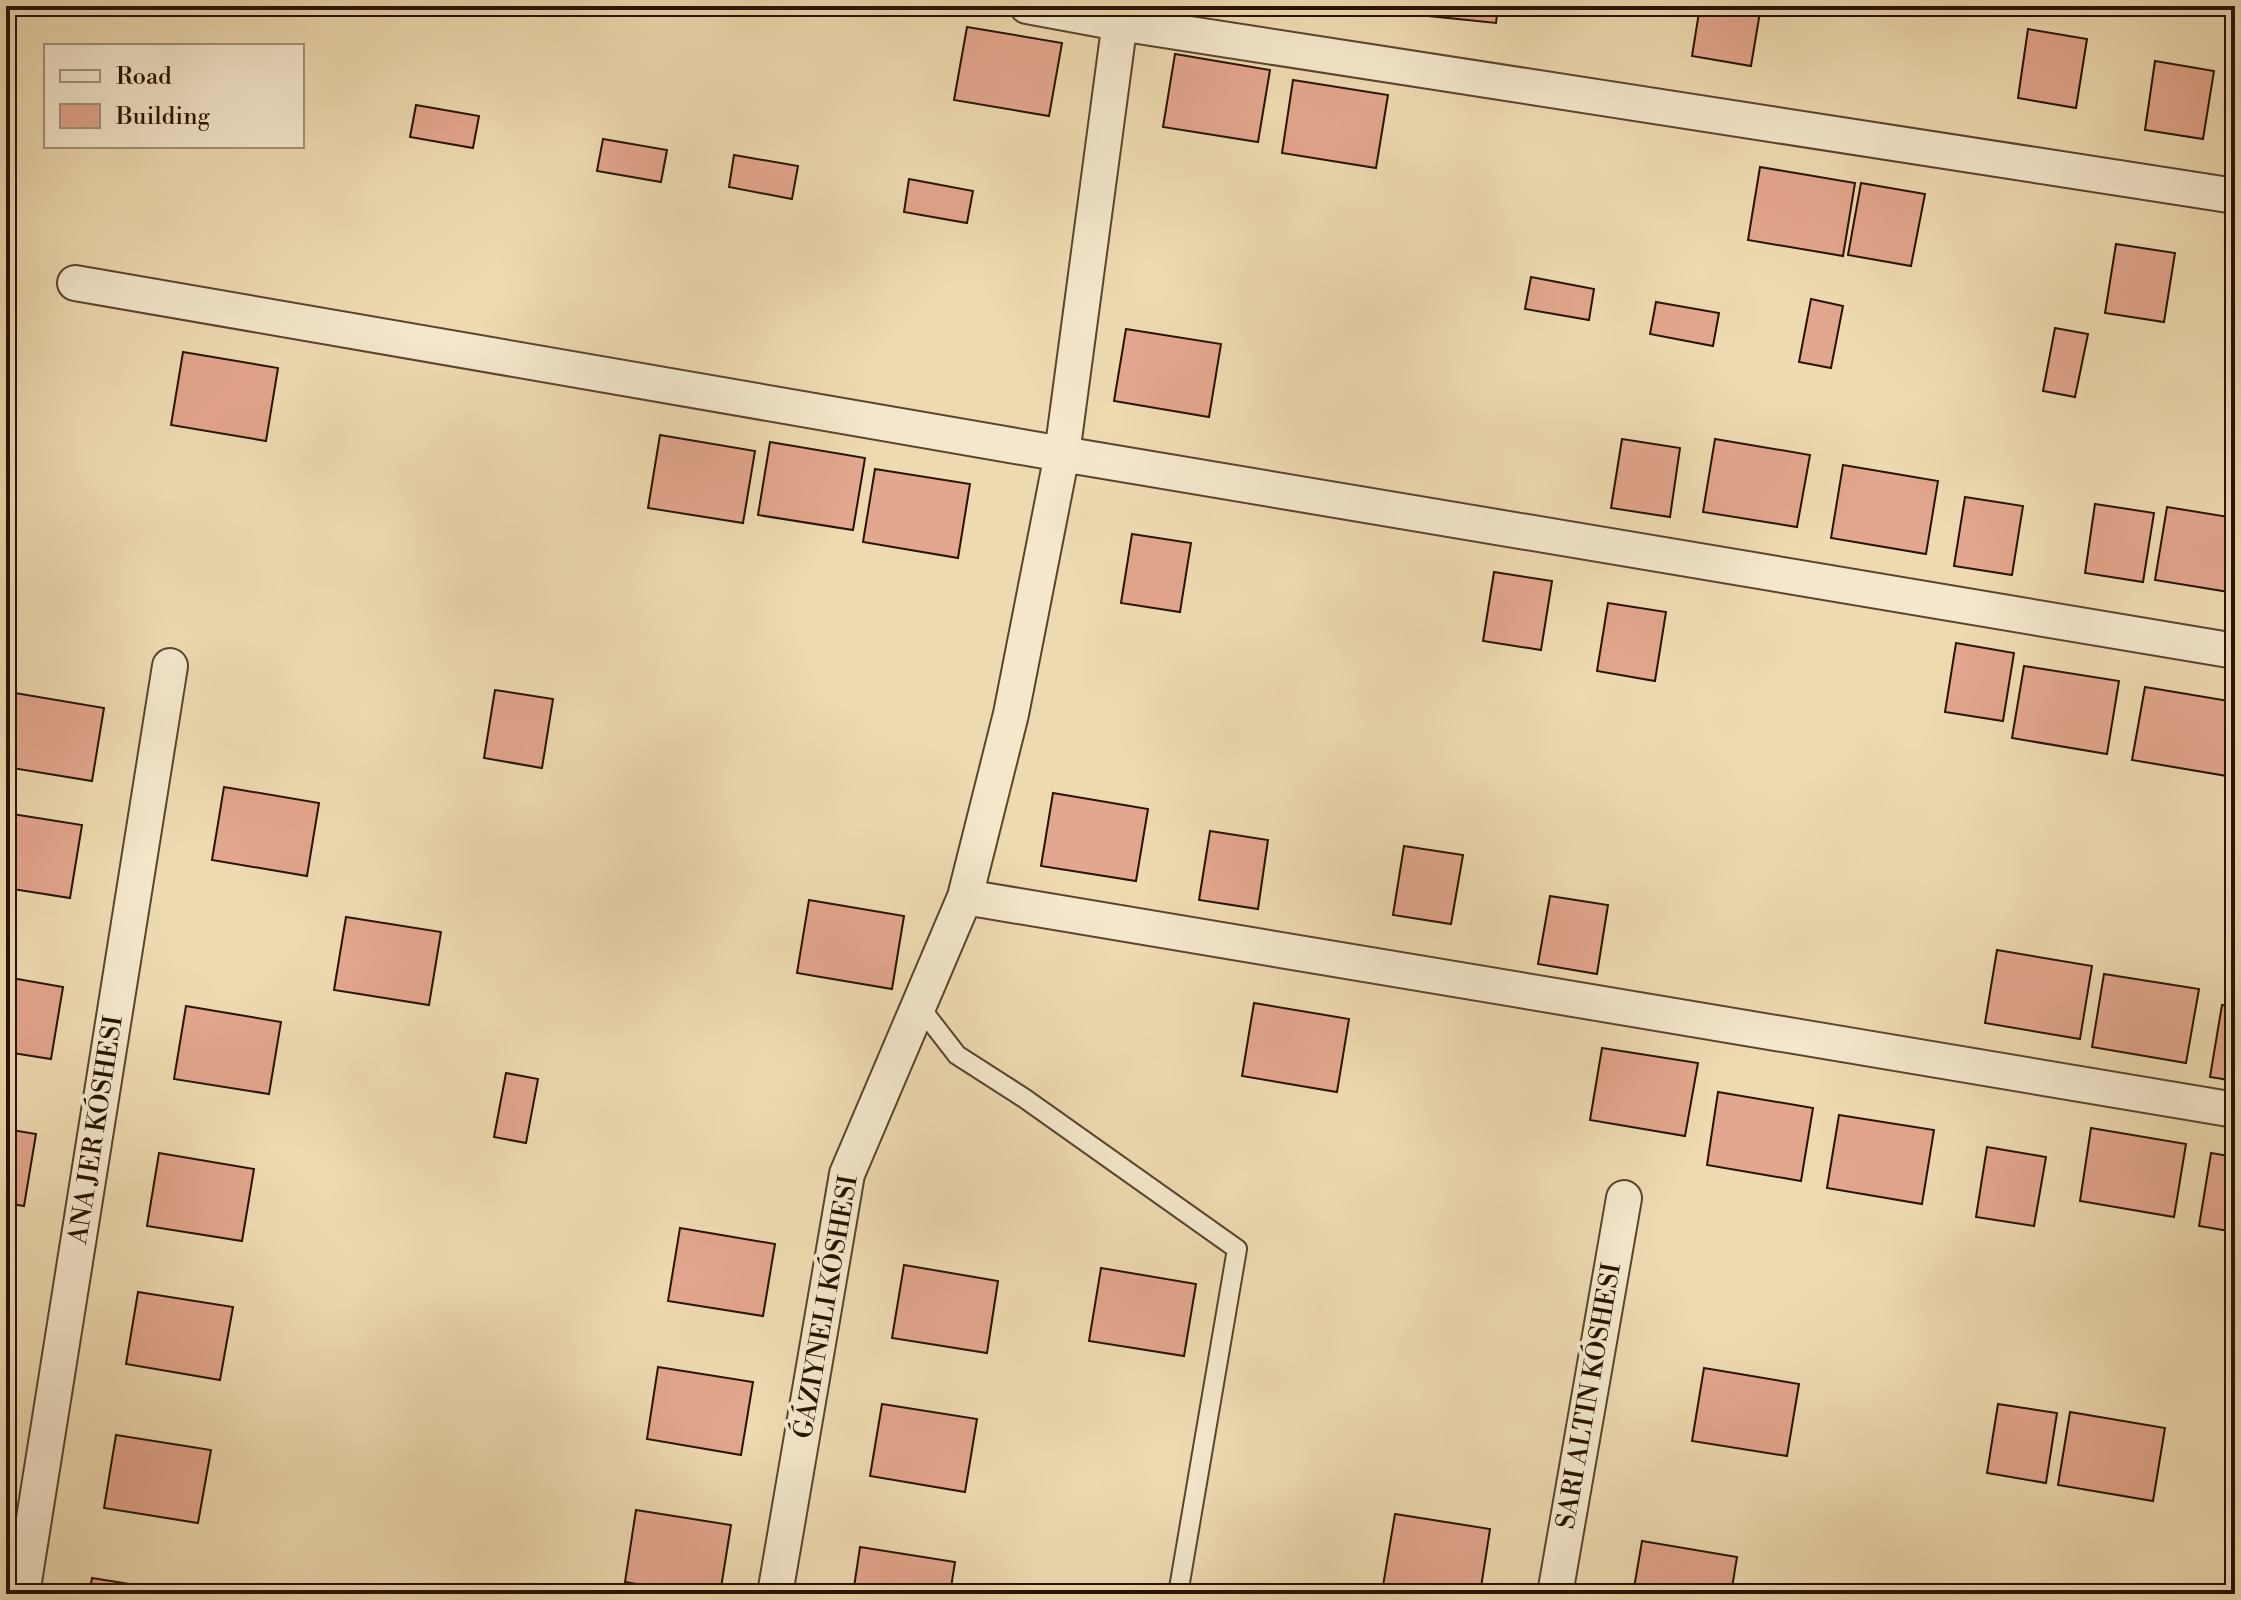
<svg xmlns="http://www.w3.org/2000/svg" width="2241" height="1600" viewBox="0 0 2241 1600" font-family="'Libre Bodoni',serif">
<rect width="100%" height="100%" fill="#eedab1"/>
<filter id="stains"><feTurbulence type="fractalNoise" baseFrequency=".0025" numOctaves="4"/><feColorMatrix values="0 0 0 0 .2 0 0 0 0 .09 0 0 0 0 .02 0 0 0 .5 -.17"/></filter>
<radialGradient id="worn" r=".72"><stop offset=".6" stop-color="#630" stop-opacity="0"/><stop offset="1" stop-color="#630" stop-opacity=".3"/></radialGradient>
<path fill="#e3a68e" stroke="#281300" stroke-width="2" d="M1430,6H1498L1496,23L1429,16Z
M1700,6H1761L1751,66L1692,56Z
M967,27L1062,43L1049,116L954,100Z
M2028,29L2087,39L2076,108L2018,98Z
M1175,54L1270,70L1258,142L1163,127Z
M2155,61L2214,71L2203,139L2145,130Z
M1293,80L1388,95L1376,168L1282,153Z
M416,105L479,116L473,148L410,137Z
M603,139L667,150L661,182L597,171Z
M734,155L798,166L792,199L729,187Z
M1760,167L1855,183L1843,256L1748,240Z
M909,179L973,191L967,223L904,212Z
M1861,183L1925,194L1911,266L1848,255Z
M2116,244L2175,253L2164,322L2105,313Z
M1531,277L1594,289L1589,320L1525,309Z
M1811,299L1843,306L1831,368L1799,362Z
M1656,302L1719,313L1713,346L1650,334Z
M2055,328L2088,334L2075,397L2043,391Z
M1126,329L1221,344L1209,417L1114,401Z
M183,352L278,368L266,441L171,425Z
M660,435L755,451L743,523L648,508Z
M1622,439L1680,448L1670,517L1611,508Z
M1715,439L1810,455L1797,527L1703,512Z
M770,442L865,458L853,530L758,515Z
M1843,465L1938,481L1926,554L1831,538Z
M875,469L970,484L958,558L863,542Z
M1965,497L2023,506L2012,575L1954,566Z
M2095,504L2154,513L2143,582L2085,573Z
M2167,507L2235,518V593L2155,580Z
M1132,534L1191,543L1180,612L1121,603Z
M1494,572L1552,581L1541,650L1483,641Z
M1608,603L1666,612L1655,681L1597,671Z
M1956,643L2014,653L2003,721L1945,712Z
M2024,666L2119,681L2107,754L2012,738Z
M2145,687L2235,702V729L2227,776L2132,760Z
M495,690L553,699L542,768L484,758Z
M9,692L104,708L92,781L6,767V712Z
M224,787L319,803L307,876L212,860Z
M1053,793L1148,809L1136,881L1041,866Z
M6,813L82,825L70,898L6,888Z
M1210,831L1268,840L1258,909L1199,900Z
M1404,846L1463,855L1451,924L1393,915Z
M1550,896L1608,905L1597,974L1538,964Z
M809,900L904,916L892,989L797,973Z
M346,917L441,932L429,1005L334,990Z
M1997,950L2092,966L2080,1039L1985,1023Z
M2104,974L2199,989L2186,1063L2092,1047Z
M6,977L63,987L51,1059L6,1052Z
M1254,1003L1349,1019L1337,1092L1242,1076Z
M2222,1005L2235,1007V1081L2210,1077Z
M186,1006L281,1022L269,1094L174,1079Z
M1602,1048L1698,1063L1685,1136L1590,1120Z
M506,1073L538,1079L526,1143L494,1137Z
M1718,1092L1813,1108L1801,1181L1707,1165Z
M1839,1115L1934,1130L1922,1204L1827,1188Z
M2091,1128L2186,1144L2174,1217L2080,1201Z
M6,1129L36,1134L24,1206L6,1203Z
M1987,1147L2046,1157L2034,1226L1976,1217Z
M159,1153L254,1169L242,1241L147,1226Z
M2211,1153L2235,1157V1232L2199,1226Z
M680,1228L775,1244L763,1316L668,1301Z
M904,1265L998,1281L987,1353L892,1338Z
M1101,1268L1196,1284L1184,1356L1089,1341Z
M6,1271L14,1272L6,1323Z
M138,1292L233,1307L220,1380L126,1364Z
M658,1367L753,1382L741,1455L647,1439Z
M1704,1368L1799,1384L1787,1456L1692,1441Z
M882,1404L977,1419L965,1492L870,1476Z
M1998,1404L2057,1413L2046,1483L1987,1473Z
M2070,1412L2165,1428L2153,1501L2058,1485Z
M116,1435L211,1450L198,1523L104,1508Z
M636,1510L731,1525L720,1594H694L625,1582Z
M1395,1514L1490,1529L1480,1594H1428L1383,1586Z
M1642,1541L1737,1557L1731,1594H1633Z
M860,1547L955,1562L950,1594H853Z
M92,1578L186,1593V1594H89Z"/>
<g fill="none" stroke-linecap="round" stroke-linejoin="round">
<g stroke="#5a452c" stroke-width="22">
<path id="service" d="M919,1006L957,1055L1024,1098L1237,1249L1178,1594"/>
</g>
<g stroke="#5a452c" stroke-width="38">
<path id="minor" d="M1027,6L1119,23L2235,196
M75,283L1062,454L2235,651
M965,897L2235,1110
M22,1594L170,666
M775,1594L847,1174L965,897L1011,714L1062,454L1122,6
M1555,1594L1624,1198"/>
</g>
<use href="#service" stroke="#f4e7cc" stroke-width="18"/>
<use href="#minor" stroke="#f4e7cc" stroke-width="34"/>
</g>
<g text-anchor="middle" dominant-baseline="central" stroke-width="8" stroke-linejoin="round" paint-order="stroke">
<g font-size="26" fill="#281300" stroke="#f4e7cc">
<text transform="translate(96 1130) rotate(-81)">ANA JER KÓSHESI</text>
<text transform="translate(826 1307) rotate(-80)">ǴÁZIYNELI KÓSHESI</text>
<text transform="translate(1589 1396) rotate(-80)">SARI ALTIN KÓSHESI</text>
</g>
</g>
<rect width="2241" height="1600" fill="none" stroke="#eedab1" stroke-width="32"/>
<rect x="8" y="8" width="2225" height="1584" fill="none" stroke="#281300" stroke-width="4"/>
<rect x="16" y="16" width="2209" height="1568" fill="none" stroke="#281300" stroke-width="2"/>
<rect x="44" y="44" width="260" height="104" fill="#f4e7cc" stroke="#a2927a" stroke-width="2"/>
<rect x="60" y="70" width="40" height="12" fill="#f4e7cc" stroke="#a2927a" stroke-width="2"/>
<text x="116" y="84" font-size="24" fill="#281300">Road</text>
<rect x="60" y="104" width="40" height="24" fill="#e3a68e" stroke="#a2927a" stroke-width="2"/>
<text x="116" y="124" font-size="24" fill="#281300">Building</text>
<rect width="100%" height="100%" filter="url(#stains)"/>
<rect width="100%" height="100%" fill="url(#worn)"/>
</svg>
